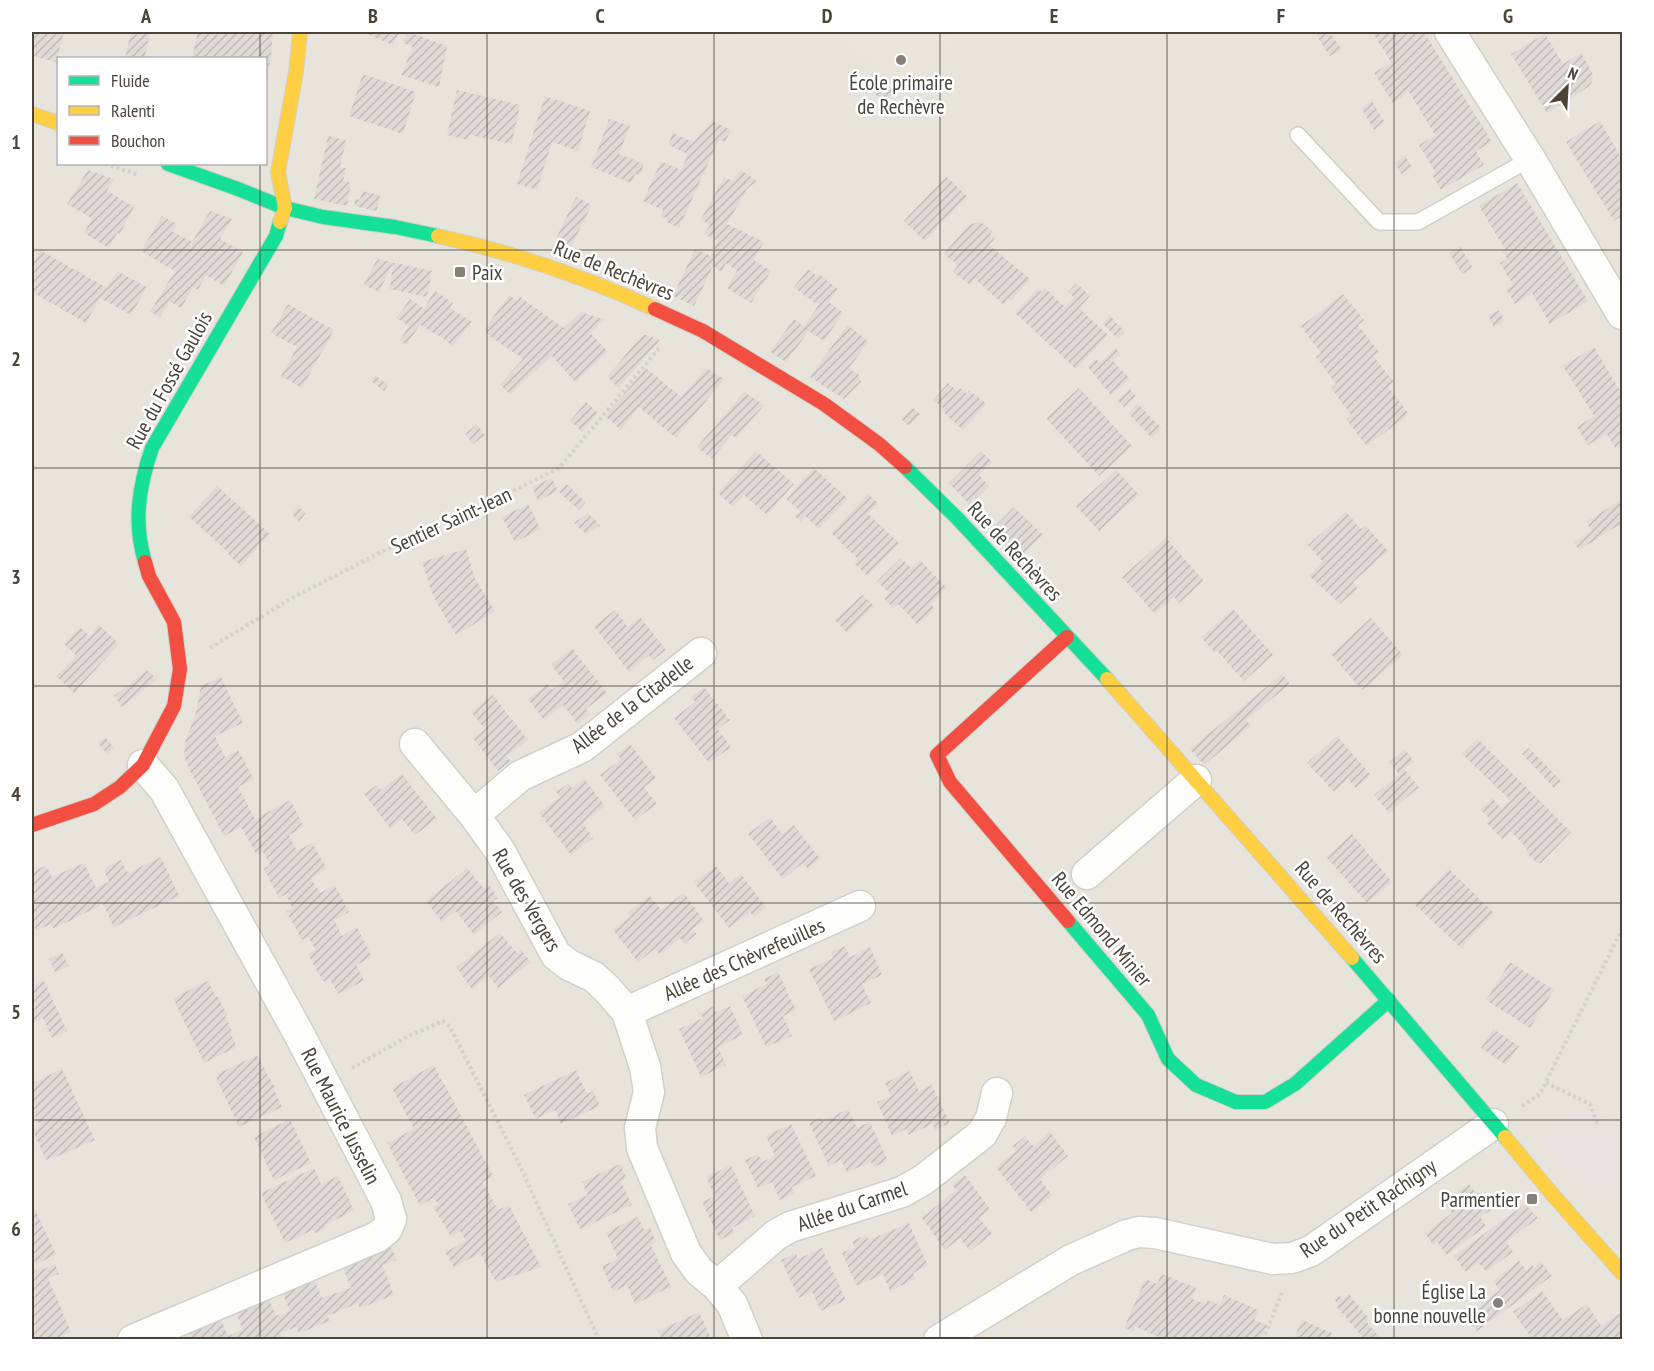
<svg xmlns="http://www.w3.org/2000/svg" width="1654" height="1371" viewBox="0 0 1654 1371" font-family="'PT Sans Narrow',sans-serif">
<defs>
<pattern id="building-hatch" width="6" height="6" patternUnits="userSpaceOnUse" patternTransform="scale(1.5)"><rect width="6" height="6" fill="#dedbd6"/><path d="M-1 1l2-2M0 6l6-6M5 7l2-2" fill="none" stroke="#c0bdb8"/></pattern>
</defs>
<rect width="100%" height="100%" fill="#f4f2ee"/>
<path fill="#e7e4dc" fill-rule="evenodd" d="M32,32H1622V1339H32ZM58,58H266V164H58Z"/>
<path fill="#eae5da" d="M711,32H748L729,48Z
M829,32H965L905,89Z"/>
<path fill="#e6e3df" d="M1567,1111L1622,1119V1176L1603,1207L1543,1142Z"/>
<path fill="url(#building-hatch)" d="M32,32H64L56,62L32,56Z
M131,32H150L145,58H125Z
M198,32H273L271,56L267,78L266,58H192Z
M362,32H399L393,45Z
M408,32L447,46L439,87L401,75L413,47L403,43Z
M1322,32H1330L1341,49L1330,56L1316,35Z
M1372,32H1424L1492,142L1476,151L1484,165L1441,190L1432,174L1435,172L1419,145L1435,135L1409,92L1393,103L1374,73L1391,62Z
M1545,34L1563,64L1581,53L1592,72L1593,79L1590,85L1584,90L1547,113L1511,54Z
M873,73L896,92L884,102L863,83Z
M363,74L416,92L403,134L349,116Z
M457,90L520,105L512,144L470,135L469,140L447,135Z
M545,96L590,111L578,151L552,142L537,190L517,184Z
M1372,101L1385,123L1374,130L1361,108Z
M609,119L630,126L619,154L644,164L640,175L635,174L631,183L591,167Z
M712,121L731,130L725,142L719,140L679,228L667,222L666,217L661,218L663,210L643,201L661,161L681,170L688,154L668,145L673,133L693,142Z
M1600,121L1622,159V216L1614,221L1566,142Z
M328,136L346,140L340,167L346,168L343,181L351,183L347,206L314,199Z
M1405,156L1412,167L1401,174L1395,163Z
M88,170L114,179L107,191L134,207L120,234L117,233L109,248L84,233L92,219L90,217L67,204Z
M741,170L757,181L747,189L727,224L764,242L753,260L771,271L751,303L727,288L737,271L726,263L722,272L713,266L694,306L673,296L695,249L711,256L718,241L704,234L710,225L701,219L724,177L732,181Z
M946,176L967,196L925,241L904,221Z
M1517,183L1588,301L1550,324L1532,293L1515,304L1506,289L1513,285L1500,263L1507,259L1503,252L1506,251L1479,206Z
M362,191L380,195L377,211L354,206L356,199L360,200Z
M576,197L592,205L568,253L552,247Z
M210,211L232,219L220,239L243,252L224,286L206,275L198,290L193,287L181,308L169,301L160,317L150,312L175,271L141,251L162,216L177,224L172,231L192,242Z
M978,222L984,224L992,231L990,234L995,238L989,245L1030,279L1011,301L1008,299L1004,305L975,279L970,285L953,272L958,265L944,254L968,225Z
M1460,246L1473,268L1462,274L1449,253Z
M40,250L107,288L117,271L147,287L131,315L100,298L86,323L32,292V263Z
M377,259L432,271L427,297L390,289L393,263L379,292L364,285Z
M808,269L817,276L819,274L838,289L829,302L843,313L824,341L809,331L786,362L770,352L794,319L804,327L819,304L817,303L816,304L794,287Z
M1076,283L1090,296L1079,308L1108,335L1076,369L1015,313L1038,288L1042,292L1045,288L1065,307L1074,297L1068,292Z
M435,291L453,303L450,308L472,322L453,346L441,337L420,325L406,345L400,340L409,326L396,318L410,299L423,308L414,321H415Z
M1343,294L1364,320L1358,325L1379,352L1373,356L1394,382L1388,387L1409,414L1367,446L1346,419L1351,415L1331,388L1336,384L1316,357L1321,353L1301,326Z
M509,295L517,301L520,297L564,328L581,312L605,320L590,333L608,352L575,382L552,356L510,394L500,384L523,359L487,334L486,327Z
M288,304L334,330L302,388L281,376L297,347L271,333Z
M1499,310L1505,321L1494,327L1488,316Z
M1110,316L1125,332L1118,339L1103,324Z
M847,325L867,340L868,343L849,368L859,375L861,382L844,399L810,377Z
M643,334L660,340L619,388L607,377Z
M1594,347L1622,394V445L1616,449L1607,434L1588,445L1577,427L1594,416L1563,366Z
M1115,348L1121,354L1113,361L1130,379L1111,395L1088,367L1096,359L1100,363Z
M646,368L681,397L706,368L724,379L676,438L639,407L621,430L605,416Z
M375,375L388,385L384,391L371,381Z
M948,383L957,391L960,388L967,394L969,390L987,404L963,430L941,410L943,408L933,400Z
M1079,388L1132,446L1099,476L1046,418Z
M1129,389L1136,396L1124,407L1117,400Z
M744,392L764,405L736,438L732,435L712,459L697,447Z
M586,402L598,413L582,432L570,421Z
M1138,404L1162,429L1152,438L1128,413Z
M912,407L920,414L909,426L901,419Z
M477,424L485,435L473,444L465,434Z
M756,451L794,484L767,515L744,495L733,507L718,493Z
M981,451L992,462L979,475L989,486L970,505L949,483Z
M814,468L848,499L819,529L805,516L800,522L795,516L800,511L786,499Z
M1116,470L1139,495L1099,531L1076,506Z
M552,478L558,491L538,501L532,487Z
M566,484L586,502L579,510L559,492Z
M217,486L270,534L241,566L228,554L229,553L189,517Z
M868,494L878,503L868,514L899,543L868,576L854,563L858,559L831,533Z
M1622,499V523L1579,550L1574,542L1592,531L1586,522Z
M528,504L541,529L515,542L502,517Z
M298,507L306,513L299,521L292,515Z
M1014,507L1043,535L1021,556L993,528Z
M1346,512L1361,529L1366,526L1388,551L1353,582L1358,588L1340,604L1309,576L1322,561L1308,545Z
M588,513L600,525L586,534L574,523Z
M1166,538L1204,581L1179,603L1174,597L1155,614L1122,577Z
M466,549L475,579L495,611L456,635L434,598L422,562Z
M901,558L911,568L920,560L947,588L931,604L935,609L918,625L898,604L893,608L884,598L889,593L877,581Z
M862,595L874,606L847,633L835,620Z
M1233,609L1273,655L1244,681L1217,651L1214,652L1201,637Z
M615,610L628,627L640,617L666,650L653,660L649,655L629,672L594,626Z
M1371,618L1403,655L1362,690L1331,654Z
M99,625L119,644L74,693L56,676L76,655L64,644L80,627L90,637Z
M572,648L607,693L586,709L590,714L578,724L563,705L544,720L528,699L547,684L552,690L564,681L551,665Z
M147,670L157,679L122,707L114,696Z
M1282,674L1290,684L1246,720L1251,726L1204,765L1190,749Z
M221,677L243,723L215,736L225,757L238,750L254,779L238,787L255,819L290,800L304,827L289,835L297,851L312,843L327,869L311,878L320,893L335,885L349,912L334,920L342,936L357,927L372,957L356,965L364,981L338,994L330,979L324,982L318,973L308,954L316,950L308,937L302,940L286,911L292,908L286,894L279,898L264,869L270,865L263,852L257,855L241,827L224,836L187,765L184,754L186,739L196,713L201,686Z
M704,687L730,720L718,729L731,747L709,763L674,718L695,702L691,697Z
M493,695L528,740L507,756L511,761L498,771L473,738L485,729L471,712Z
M1337,736L1371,775L1356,788L1348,779L1334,792L1307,763Z
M105,737L114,748L107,754L98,743Z
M1478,739L1571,832L1541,863H1537L1526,852L1527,848L1511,832L1503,840L1487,823L1490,819L1481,810L1492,798L1501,808L1510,800L1462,754Z
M630,744L656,778L644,787L657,804L635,820L600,775L621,759L617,754Z
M1529,748L1561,781L1554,788L1522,754Z
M1405,750L1414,761L1404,769L1419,787L1389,813L1374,795L1399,774L1389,762Z
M402,774L437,819L415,835L402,819L390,828L364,794L377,785L381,790Z
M584,779L605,806L583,823L593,838L571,855L539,813L560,797L556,792L569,783L572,788Z
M770,817L782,834L794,825L820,859L807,868L803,863L783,879L748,834Z
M1352,834L1392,882L1367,903L1326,857Z
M161,857L179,896L114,927L103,904L54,929L51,924L36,931L32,922V891L34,889L32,884V873L46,865L52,877L84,863L96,888L109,882L105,872L106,867L121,860L128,873Z
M716,866L729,883L741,874L766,907L754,917L750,912L729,928L694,882Z
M467,868L484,889L489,885L498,898L493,901L502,912L474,935L456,911L442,922L426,901Z
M1449,869L1494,913L1461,948L1415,905Z
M684,893L704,921L692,929L697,934L684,944L680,938L660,955L655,949L638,962L613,930L630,917L627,913L650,896L661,910Z
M500,933L517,953L521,950L531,962L498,988L489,976L472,989L456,967Z
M845,946L850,957L870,947L882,975L862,984L871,1003L834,1021L809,969L833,958L831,952Z
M62,953L69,966L55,972L49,959Z
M1510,962L1554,990L1530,1028L1486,1000Z
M778,972L796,1010L783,1016L792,1036L766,1047L742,996L767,984L764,979Z
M44,981L67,1031L52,1038L43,1018L32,1024V986Z
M208,981L216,997H218L227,1015L225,1016L232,1032L230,1033L237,1047L204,1063L173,998Z
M714,1006L716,1012L730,1006L743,1035L718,1047L726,1065L701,1077L679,1029L703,1018L700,1013Z
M1493,1029L1519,1046L1506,1065L1481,1048Z
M257,1055L275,1088H273L282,1107L239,1127L215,1075Z
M434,1065L493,1176L483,1182L498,1210L509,1205L541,1267L496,1282L480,1253L454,1267L445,1252L466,1241L460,1231L451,1237L433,1206L439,1205L433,1198L420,1206L387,1143L414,1129L392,1088Z
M62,1069L95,1140L54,1158L53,1157L46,1160L32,1129L40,1126L32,1109V1083Z
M576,1070L587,1094L593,1091L600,1106L561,1124L555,1110L536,1119L524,1095Z
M910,1071L919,1091L932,1085L950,1123L935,1130L933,1124L908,1135L906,1129L892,1136L877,1102L891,1096L885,1083Z
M848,1109L857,1128L870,1122L888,1161L874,1167L871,1162L847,1172L841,1160L829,1166L809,1123L821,1117L823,1121Z
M290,1119L311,1163L274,1180L254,1137Z
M791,1124L816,1176L792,1187L794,1193L780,1200L772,1182L758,1188L745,1160L758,1154L762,1162L775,1156L766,1136Z
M1050,1132L1068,1156L1040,1179L1052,1195L1031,1212L996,1167L1016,1151L1013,1146L1025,1136L1033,1146Z
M620,1164L627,1178L621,1181L632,1205L580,1229L568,1204L588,1195L582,1182Z
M731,1165L755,1216L732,1228L734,1233L720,1240L702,1202L715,1196L706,1177Z
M314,1168L321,1184L338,1176L354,1211L325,1225L326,1228L316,1233L313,1230L285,1243L261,1193Z
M965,1175L990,1209L979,1218L992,1234L970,1251L960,1238L945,1250L922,1218L956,1190L952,1185Z
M1469,1184L1477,1195L1479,1193L1491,1210L1480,1217L1486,1226L1447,1255L1437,1242L1433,1245L1425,1233L1452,1213L1444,1202Z
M32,1204L56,1254L36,1265L32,1255Z
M1525,1204L1538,1218L1506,1242L1513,1252L1486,1272L1479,1263L1466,1272L1454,1256Z
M638,1217L644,1230L650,1228L656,1242L651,1245L671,1287L635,1304L627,1285L613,1292L602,1266L618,1259L606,1232Z
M909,1223L928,1266L913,1273L915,1279L890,1291L883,1274L857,1286L842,1253L855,1247L852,1241L866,1235L869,1240Z
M391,1246L396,1260L382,1265L394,1295L360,1308L358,1303L328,1316L330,1321L299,1333L296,1327L281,1333L282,1337L276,1340H193L188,1327L219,1315L228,1336L243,1330L234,1308L267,1295L276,1316L290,1311L281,1289L313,1277L322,1298L351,1288L342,1265Z
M822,1248L846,1300L821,1311L812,1292L799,1298L781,1260L796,1253L798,1259Z
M1519,1261L1527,1270L1533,1265L1534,1268L1541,1262L1552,1276L1477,1331L1465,1316L1500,1290L1493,1281Z
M55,1264L59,1274L48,1278L71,1332L53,1340H34L32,1333V1272L43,1267L44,1269Z
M1162,1274L1196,1288L1192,1299L1206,1304L1207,1300L1220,1305L1224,1295L1259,1310L1254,1320L1267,1325L1261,1340H1165L1135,1326L1133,1331L1124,1328L1145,1279L1157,1284Z
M1542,1291L1563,1320L1587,1304L1601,1326L1621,1313L1622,1315V1340H1533L1513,1312Z
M1349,1294L1369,1319L1366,1321L1382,1340H1365L1336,1306L1338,1304L1334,1299L1339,1296L1343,1299Z
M699,1312L712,1340H663L658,1331Z
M1302,1320L1332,1333L1329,1340H1293Z"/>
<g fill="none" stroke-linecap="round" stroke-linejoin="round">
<g stroke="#d2d0cb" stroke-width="18">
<path id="lane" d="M1298,135L1379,222H1418L1530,159"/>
</g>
<g stroke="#d2d0cb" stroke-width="33">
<path id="street" d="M1450,32L1530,159L1622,314
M415,744L474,815L500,851L556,955L569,965L594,977L607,989L627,1012L645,1067L649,1092L640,1128L642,1148L686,1253L699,1271L717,1286L732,1304L747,1340
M474,815L520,776L582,747L701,653
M1087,874L1196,780
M627,1012L860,906
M717,1286L776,1235L790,1227L902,1192L923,1180L982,1134L991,1118L997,1093
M133,1340L377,1237L387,1229L391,1219L386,1201L299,1034L164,789L143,765
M939,1340L1071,1260L1127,1235L1139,1232L1155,1233L1273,1259L1292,1258L1311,1251L1493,1124"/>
</g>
<g stroke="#d3cfc5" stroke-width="16">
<path id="fast" d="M168,164L238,189L285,208L323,217L395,227L438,236
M905,467L957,518L1107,679
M145,562C133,522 139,486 152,448L276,236L280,222
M1068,921L1148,1015L1168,1059L1196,1085L1236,1102H1265L1295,1084L1389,1000
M1352,958L1505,1137"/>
</g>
<g stroke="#d3cfc5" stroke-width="16">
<path id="slow" d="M32,114L58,123
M280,222L285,208L278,172L296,72L300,32
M438,236C515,253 583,276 655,309
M1107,679L1352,958
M1505,1137L1552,1194L1622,1273"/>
</g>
<g stroke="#d3cfc5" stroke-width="16">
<path id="jam" d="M655,309L703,331L824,404L879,444L905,467
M1067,637L937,755L950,782L1068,921
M32,825L94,804L120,787L143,765L174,706L180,669L174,622L149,576L145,562"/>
</g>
<path stroke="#d3d2cc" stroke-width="4" stroke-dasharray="3 3" stroke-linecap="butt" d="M105,164L139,175
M210,648L292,598L385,550L515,490L559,468L660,347
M352,1068L407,1037L443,1021L450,1027L519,1164L599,1340
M1546,1083L1590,1104L1598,1125
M1522,1106L1540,1094L1622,929
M1263,1340L1283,1290"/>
<use href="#lane" stroke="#fdfdfc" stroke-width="15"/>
<use href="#street" stroke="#fdfdfc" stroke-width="30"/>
<use href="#fast" stroke="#16e098" stroke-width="14"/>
<use href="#slow" stroke="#ffcf43" stroke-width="14"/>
<use href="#jam" stroke="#f24e42" stroke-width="14"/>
</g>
<path fill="none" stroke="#4b4439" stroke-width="1.5" stroke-opacity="0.55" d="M260,32V58M487,32V1340M714,32V1340M940,32V1340M1167,32V1340M1394,32V1340M260,164V1340M32,250H1622M32,468H1622M32,686H1622M32,903H1622M32,1120H1622"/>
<g fill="#868178" stroke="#fff" stroke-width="2">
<circle cx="901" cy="60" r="6"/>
<rect x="454" y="266" width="12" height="12" rx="3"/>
<rect x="1526" y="1193" width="12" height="12" rx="3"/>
<circle cx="1498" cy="1303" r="6"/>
</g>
<g text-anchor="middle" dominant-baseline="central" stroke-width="5" stroke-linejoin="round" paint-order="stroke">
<g font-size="21" fill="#4b4439" stroke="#fff" text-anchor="end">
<text x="901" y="82" text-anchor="middle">École primaire<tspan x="901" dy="24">de Rechèvre</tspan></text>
<text x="472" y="272" text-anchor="start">Paix</text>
<text x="1520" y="1199">Parmentier</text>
<text x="1486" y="1291">Église La<tspan x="1486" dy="24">bonne nouvelle</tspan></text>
</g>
<g font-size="21" fill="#4b4439" stroke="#fff">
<text transform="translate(614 270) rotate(22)">Rue de Rechèvres</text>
<text transform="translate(169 380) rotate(-61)">Rue du Fossé Gaulois</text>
<text transform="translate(451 520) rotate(-25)">Sentier Saint-Jean</text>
<text transform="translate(1015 551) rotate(47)">Rue de Rechèvres</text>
<text transform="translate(632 704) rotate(-37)">Allée de la Citadelle</text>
<text transform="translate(527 900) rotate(60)">Rue des Vergers</text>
<text transform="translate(1341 912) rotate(49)">Rue de Rechèvres</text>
<text transform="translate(1102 929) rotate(50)">Rue Edmond Minier</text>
<text transform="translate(744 959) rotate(-24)">Allée des Chèvrefeuilles</text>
<text transform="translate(341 1116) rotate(63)">Rue Maurice Jusselin</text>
<text transform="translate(852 1206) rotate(-19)">Allée du Carmel</text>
<text transform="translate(1368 1208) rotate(-34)">Rue du Petit Rachigny</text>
</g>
</g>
<rect width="1654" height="1371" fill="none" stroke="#ffffff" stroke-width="66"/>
<rect x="57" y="57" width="210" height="108" fill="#ffffff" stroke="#b7b4b0" stroke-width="1.5"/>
<rect x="69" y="76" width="30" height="9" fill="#16e098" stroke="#b7b4b0" stroke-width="1.5"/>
<text x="111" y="87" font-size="18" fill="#4b4439">Fluide</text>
<rect x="69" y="106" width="30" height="9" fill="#ffcf43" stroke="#b7b4b0" stroke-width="1.5"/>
<text x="111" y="117" font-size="18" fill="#4b4439">Ralenti</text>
<rect x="69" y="136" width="30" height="9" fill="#f24e42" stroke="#b7b4b0" stroke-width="1.5"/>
<text x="111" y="147" font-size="18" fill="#4b4439">Bouchon</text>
<g transform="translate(1567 87) rotate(24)" stroke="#ffffff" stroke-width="4.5" paint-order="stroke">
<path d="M0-4.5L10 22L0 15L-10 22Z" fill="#4b4439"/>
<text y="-9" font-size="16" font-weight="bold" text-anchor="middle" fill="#4b4439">N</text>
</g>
<rect x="33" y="33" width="1588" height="1305" fill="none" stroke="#4b4439" stroke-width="2"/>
<g font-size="20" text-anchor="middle" font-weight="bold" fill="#4b4439">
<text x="146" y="23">A</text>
<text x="373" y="23">B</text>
<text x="600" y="23">C</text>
<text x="827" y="23">D</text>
<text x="1054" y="23">E</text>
<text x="1281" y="23">F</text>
<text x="1508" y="23">G</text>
<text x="16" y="149">1</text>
<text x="16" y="366">2</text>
<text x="16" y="584">3</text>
<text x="16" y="801">4</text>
<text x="16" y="1019">5</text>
<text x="16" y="1236">6</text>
</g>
</svg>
